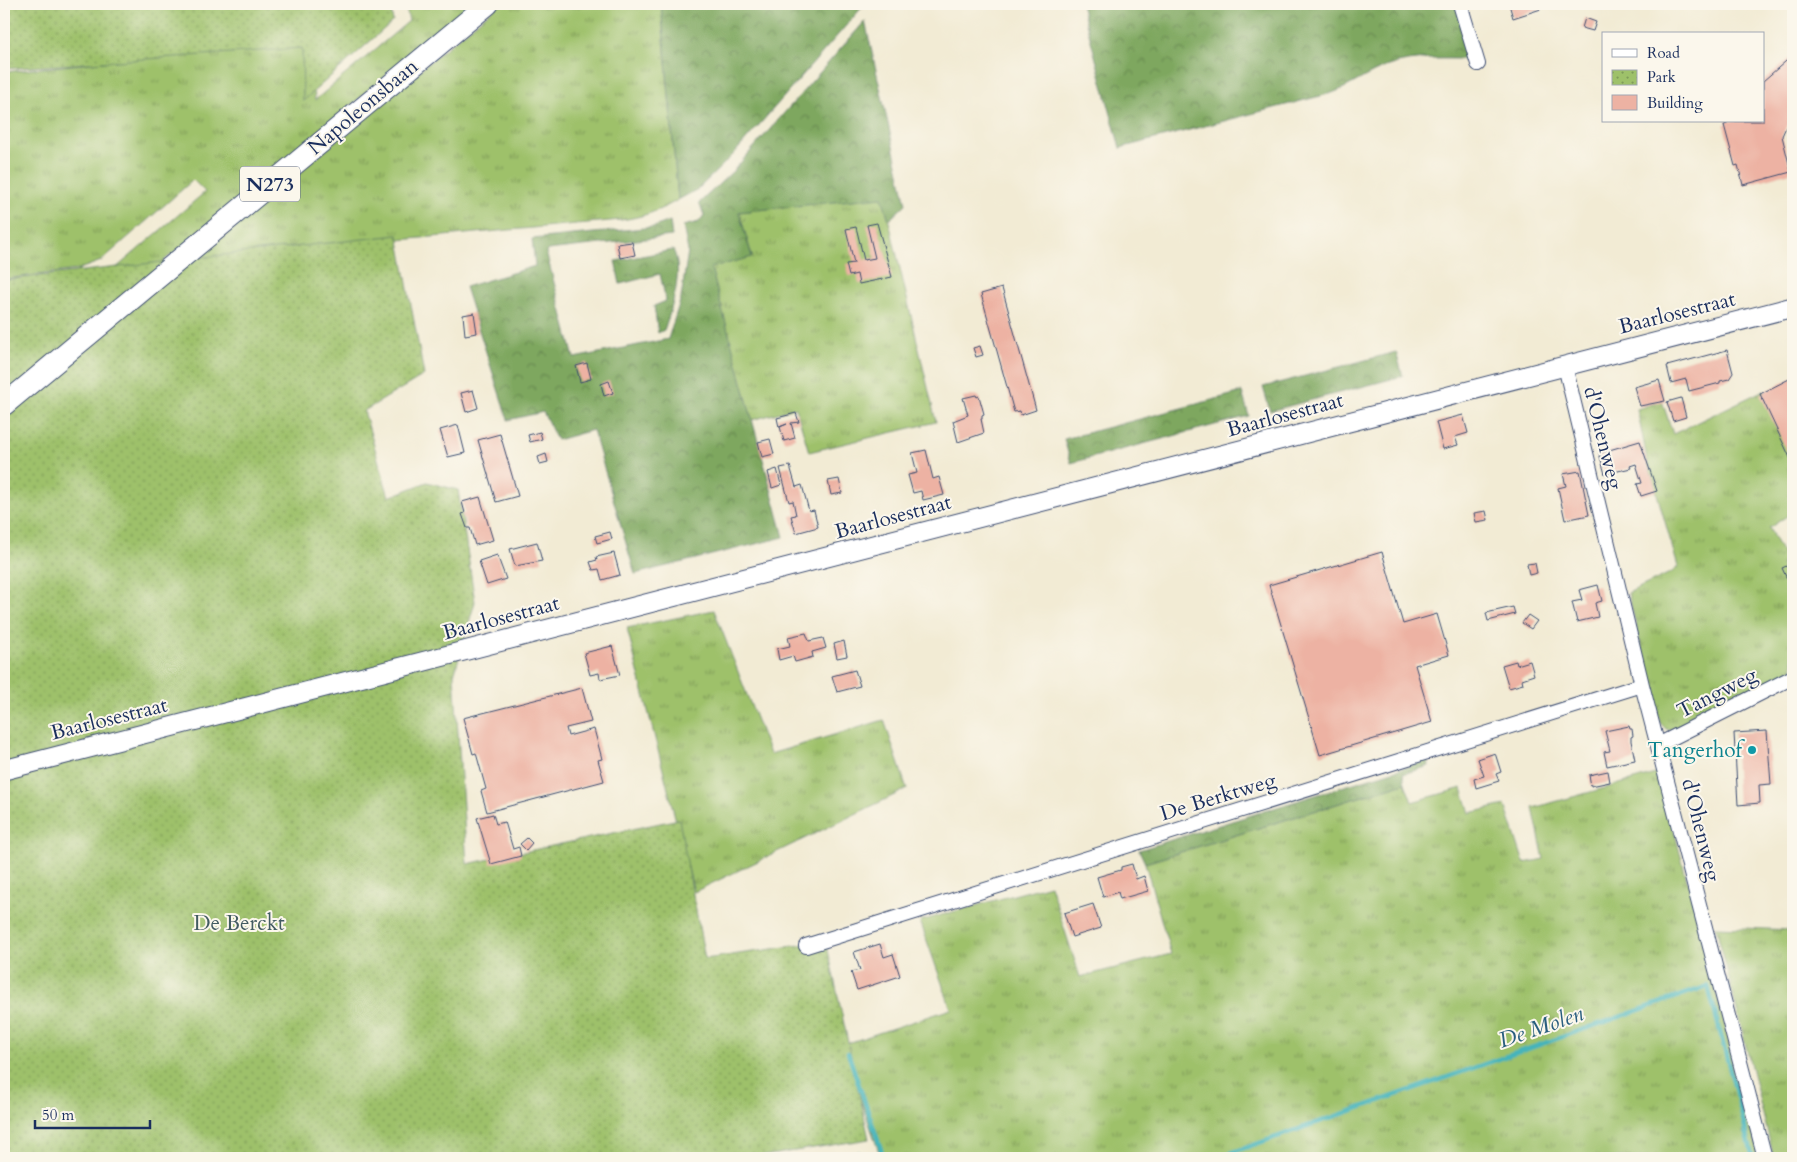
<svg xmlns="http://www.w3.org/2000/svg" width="1797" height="1162" viewBox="0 0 1797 1162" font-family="Cardo,serif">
<defs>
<pattern id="grass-tufts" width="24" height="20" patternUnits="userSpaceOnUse" patternTransform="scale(1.25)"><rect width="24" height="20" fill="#9ec16a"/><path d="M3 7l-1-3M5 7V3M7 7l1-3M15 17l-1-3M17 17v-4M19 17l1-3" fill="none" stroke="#809d5a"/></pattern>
<pattern id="forest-crowns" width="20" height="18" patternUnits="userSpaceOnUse" patternTransform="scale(1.25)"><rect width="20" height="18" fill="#7ea75e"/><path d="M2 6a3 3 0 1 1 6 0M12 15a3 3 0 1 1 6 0" fill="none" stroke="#668851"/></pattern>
<pattern id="park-dots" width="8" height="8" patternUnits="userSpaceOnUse" patternTransform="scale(1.25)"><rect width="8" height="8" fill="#9ec16a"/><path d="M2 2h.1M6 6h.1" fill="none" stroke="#809d5a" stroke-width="1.8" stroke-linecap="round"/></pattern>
</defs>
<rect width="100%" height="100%" fill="#fbf7ec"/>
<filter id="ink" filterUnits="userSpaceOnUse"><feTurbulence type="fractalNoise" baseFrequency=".02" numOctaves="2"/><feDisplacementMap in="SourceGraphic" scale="10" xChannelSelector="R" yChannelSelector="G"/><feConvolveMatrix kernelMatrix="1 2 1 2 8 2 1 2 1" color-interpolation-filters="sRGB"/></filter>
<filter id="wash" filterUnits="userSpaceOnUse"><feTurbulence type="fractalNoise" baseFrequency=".0096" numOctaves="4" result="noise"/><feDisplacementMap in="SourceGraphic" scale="20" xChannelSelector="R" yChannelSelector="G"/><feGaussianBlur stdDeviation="1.12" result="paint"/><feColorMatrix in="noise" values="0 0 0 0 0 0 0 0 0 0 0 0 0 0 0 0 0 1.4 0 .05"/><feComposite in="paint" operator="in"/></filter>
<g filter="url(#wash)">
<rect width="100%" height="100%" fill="#f2ebd4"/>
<path fill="url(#grass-tufts)" stroke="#5c7864" d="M405,4H472L186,243L42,358L101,281L205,192L193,180L101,261L77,270L4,279V72L309,41L311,43L315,100L409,21Z
M499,4H661L678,200C659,211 643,217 621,220L232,255L4,430L196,257Z
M883,196L936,422L809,452L796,408L752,420L711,268L752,256L739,212Z
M1764,390L1793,452V512L1769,528L1786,561L1781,564L1793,590V671L1671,730L1666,729L1660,723L1628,593L1672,572L1678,567L1647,459L1637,409L1662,401L1673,434Z
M714,610L770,754L884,720L907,789L694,892L627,628Z
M1659,773L1760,1158H881L842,1045L951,1009L920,921L1050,885L1080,977L1171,954L1145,863L1405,783L1412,802L1462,788L1470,813L1505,805L1524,863L1544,859L1533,808Z
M1716,927L1793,930V1158H1774Z"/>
<path fill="url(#forest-crowns)" stroke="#4c6b5e" d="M661,4H865L732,156L698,189L678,200Z
M1081,4H1456L1472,56L1469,59C1442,59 1413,57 1388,66C1368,73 1352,86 1332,93L1120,148Z
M865,21L906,204L889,220L882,197L739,212L752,257L711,268L784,537L635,574L593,430L557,440L543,412L508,420L465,287L535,266L532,239L654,227L670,221L672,236L548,250L546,252L574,358L668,339L681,298L688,251L683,226L699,222L704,215L699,203L734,170Z
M673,250C684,270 672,309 664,330L658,333L654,306L666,301L660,274L620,284L615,261Z
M1396,352L1403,376L1270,411L1263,387Z
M1242,392L1249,416L1071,463L1064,439Z
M1428,760L1429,766L1403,774L1405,783L1145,863L1139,850Z"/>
<path fill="url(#park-dots)" stroke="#5c7864" d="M4,4H390L393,21L303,101L302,48L4,69Z
M398,235L424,375L364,411L389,497L427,482L458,490L475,602L454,675L467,864L679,819L705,959L826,941L869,1139L752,1158H4V280Z"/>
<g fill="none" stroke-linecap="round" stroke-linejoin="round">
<path stroke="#44b4bb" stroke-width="4.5" d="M848,1053L884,1158
M816,1158L859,1153
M1216,1158L1708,986L1753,1158"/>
</g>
<g id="blocks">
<path fill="#edb2a3" d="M1509,4H1539L1541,9L1513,18Z
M1585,18L1596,22L1593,31L1582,28Z
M1793,55V120L1786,127L1782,136L1791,172L1743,185L1738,165L1735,166L1724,125L1727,124L1726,121H1763V81Z
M877,223L892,277L859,284L857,274L849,276L846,264L854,263L846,229L856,227L864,260L875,258L867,225Z
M632,242L635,255L620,258L617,244Z
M1002,288L1036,410L1021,415L1020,411L1014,412L981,294Z
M474,313L477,333L465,335L463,315Z
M980,346L983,355L976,357L973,348Z
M1727,350L1733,373L1729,379L1720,381V383L1689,391L1686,379L1671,383L1667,366Z
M587,363L591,379L580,382L576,366Z
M1793,377V464L1760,394Z
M1659,380L1665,401L1640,406L1634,387Z
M609,381L613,393L604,396L601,384Z
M473,390L478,408L466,412L461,393Z
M976,395L977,397L979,396L984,414L982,415V419H981L984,433L958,442L953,421L968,415L963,398Z
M1681,398L1686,417L1673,421L1667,402Z
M796,413L799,422L791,423L795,438L784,441L780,427L787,424L779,427L777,418Z
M1463,415L1468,433L1455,437L1458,445L1443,449L1436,422Z
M458,425L465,453L448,457L440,430Z
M540,432L542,439L530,442L528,435Z
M500,434L518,496L496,502L478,440Z
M770,439L774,454L762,457L758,442Z
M1640,441L1657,491L1641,496L1637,484L1642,483L1636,464L1630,466L1631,468L1605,474L1599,453Z
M926,450L933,479L939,477L944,495L923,500L921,491L913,493L908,475L917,473L912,453Z
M546,454L548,462L540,464L538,457Z
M790,466L796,487L802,485L809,511L814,510L818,527L796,533L791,516L796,515L793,501L789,502L780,468Z
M777,469L781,485L772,488L768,472Z
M1580,471L1589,515L1565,520L1558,488L1566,486L1563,474Z
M839,479L842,493L831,495L828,481Z
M480,497L493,540L475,545L470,528H467L462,514L465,513L462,502Z
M1486,511L1488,520L1476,522L1474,513Z
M610,532L612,539L597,543L595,536Z
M537,542L542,561L515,566L510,549Z
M1382,552L1403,624L1437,614L1449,655L1415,665L1432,722L1320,755L1269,585Z
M614,553L620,575L602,580L599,569L593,570L590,562L597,560L596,557Z
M497,555L506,579L487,585L479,561Z
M1535,563L1537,573L1529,575L1527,564Z
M1793,563V592L1782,568Z
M1598,585L1602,601L1595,603L1598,617L1577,622L1572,602L1582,600L1579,590Z
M1513,607L1515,614L1488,621L1486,613Z
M1528,615L1537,621L1531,629L1522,623Z
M806,633L809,641L823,638L826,648L812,652L813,657L795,662L793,656L779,660L777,649L790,646L788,637Z
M844,641L847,656L837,658L834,644Z
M612,646L620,675L600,679L599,673L590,675L584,653Z
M1516,661L1517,665L1530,661L1534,675L1522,679L1523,684L1509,688L1502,665Z
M855,670L860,686L837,692L832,676Z
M582,688L591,722L566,728L568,736L594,729L602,759L598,760L604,781L487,812L481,791L486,789L476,753L473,754L463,718Z
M1629,726L1630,729H1632L1633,736L1631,737V741L1635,760L1607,766L1604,752L1610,751L1605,731Z
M1767,731L1771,784L1759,785L1760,803L1738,805L1734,733Z
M1495,753L1501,772L1496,774L1499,781L1476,788L1474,779L1484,776L1478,759Z
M1608,771L1610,782L1591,786L1589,775Z
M493,814L496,824L505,822L513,849L519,847L521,856L491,864L477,818Z
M527,838L532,843L526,850L520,844Z
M1132,864L1136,879L1144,876L1148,891L1120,899L1118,892L1103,897L1097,877L1121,870V867Z
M1093,904L1101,928L1072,937L1064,913Z
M880,944L884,957L893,954L900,976L857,990L851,972L860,970L854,952Z"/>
</g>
</g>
<g filter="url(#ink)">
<use href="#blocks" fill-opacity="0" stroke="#3b4b70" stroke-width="1"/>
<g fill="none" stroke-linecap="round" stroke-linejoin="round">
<g stroke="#3b4b70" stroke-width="16">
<path id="street" d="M1460,4L1478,64
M1565,366L1642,685L1765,1158
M1658,745L1793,677
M806,946L1642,685"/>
</g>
<g stroke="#3b4b70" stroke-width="21">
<path id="secondary" d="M4,770L1793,307"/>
</g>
<g stroke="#3b4b70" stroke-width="23">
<path id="primary" d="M4,405L488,4"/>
</g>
<use href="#street" stroke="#fff" stroke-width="14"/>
<use href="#secondary" stroke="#fff" stroke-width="19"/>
<use href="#primary" stroke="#fff" stroke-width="21"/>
</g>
</g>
<circle fill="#0f9aa8" stroke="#fbf7ec" stroke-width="2" cx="1752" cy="750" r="5"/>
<g text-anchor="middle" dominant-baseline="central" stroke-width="4" stroke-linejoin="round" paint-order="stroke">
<rect fill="#fbf7ec" stroke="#5e6b89" stroke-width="1" x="240" y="166.5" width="60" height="35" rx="4"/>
<g font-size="20" font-weight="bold" fill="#1b2f5e">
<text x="270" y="184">N273</text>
</g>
<g font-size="21" fill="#1b2f5e" stroke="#fbf7ec">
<text transform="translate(363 107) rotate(-40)">Napoleonsbaan</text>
<text transform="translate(1677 313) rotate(-14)">Baarlosestraat</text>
<text transform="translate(1285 415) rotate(-15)">Baarlosestraat</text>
<text transform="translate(1603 438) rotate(76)">d'Ohenweg</text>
<text transform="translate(893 517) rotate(-15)">Baarlosestraat</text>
<text transform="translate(501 618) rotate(-15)">Baarlosestraat</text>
<text transform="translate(1717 693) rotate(-27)">Tangweg</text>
<text transform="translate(109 719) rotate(-14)">Baarlosestraat</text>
<text transform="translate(1218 797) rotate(-17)">De Berktweg</text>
<text transform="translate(1701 830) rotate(76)">d'Ohenweg</text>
</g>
<g font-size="21" fill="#0d838f" stroke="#fbf7ec" text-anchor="end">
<text x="1742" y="750">Tangerhof</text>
</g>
<g font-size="21" fill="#425b62" stroke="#fbf7ec">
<text x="239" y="923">De Berckt</text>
</g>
<g font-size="22" font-style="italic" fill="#295e7f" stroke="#fbf7ec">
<text transform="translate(1541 1027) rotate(-19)">De Molen</text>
</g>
</g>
<rect width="1797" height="1162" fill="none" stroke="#fbf7ec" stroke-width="20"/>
<rect x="1602" y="32" width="162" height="90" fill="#fbf7ec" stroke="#a1a7b3"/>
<rect x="1612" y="49" width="25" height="8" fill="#ffffff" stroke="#a1a7b3"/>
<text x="1647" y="58" font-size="15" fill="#1b2f5e">Road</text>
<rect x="1612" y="70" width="25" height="15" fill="url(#park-dots)" stroke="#a1a7b3"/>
<text x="1647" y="82" font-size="15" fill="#1b2f5e">Park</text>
<rect x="1612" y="95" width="25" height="15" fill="#edb2a3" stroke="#a1a7b3"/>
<text x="1647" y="108" font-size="15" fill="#1b2f5e">Building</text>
<path d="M35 1120v8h115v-8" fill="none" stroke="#1b2f5e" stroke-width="2.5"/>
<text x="42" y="1120" font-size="15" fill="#1b2f5e" stroke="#fbf7ec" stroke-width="4" paint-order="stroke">50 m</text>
</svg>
